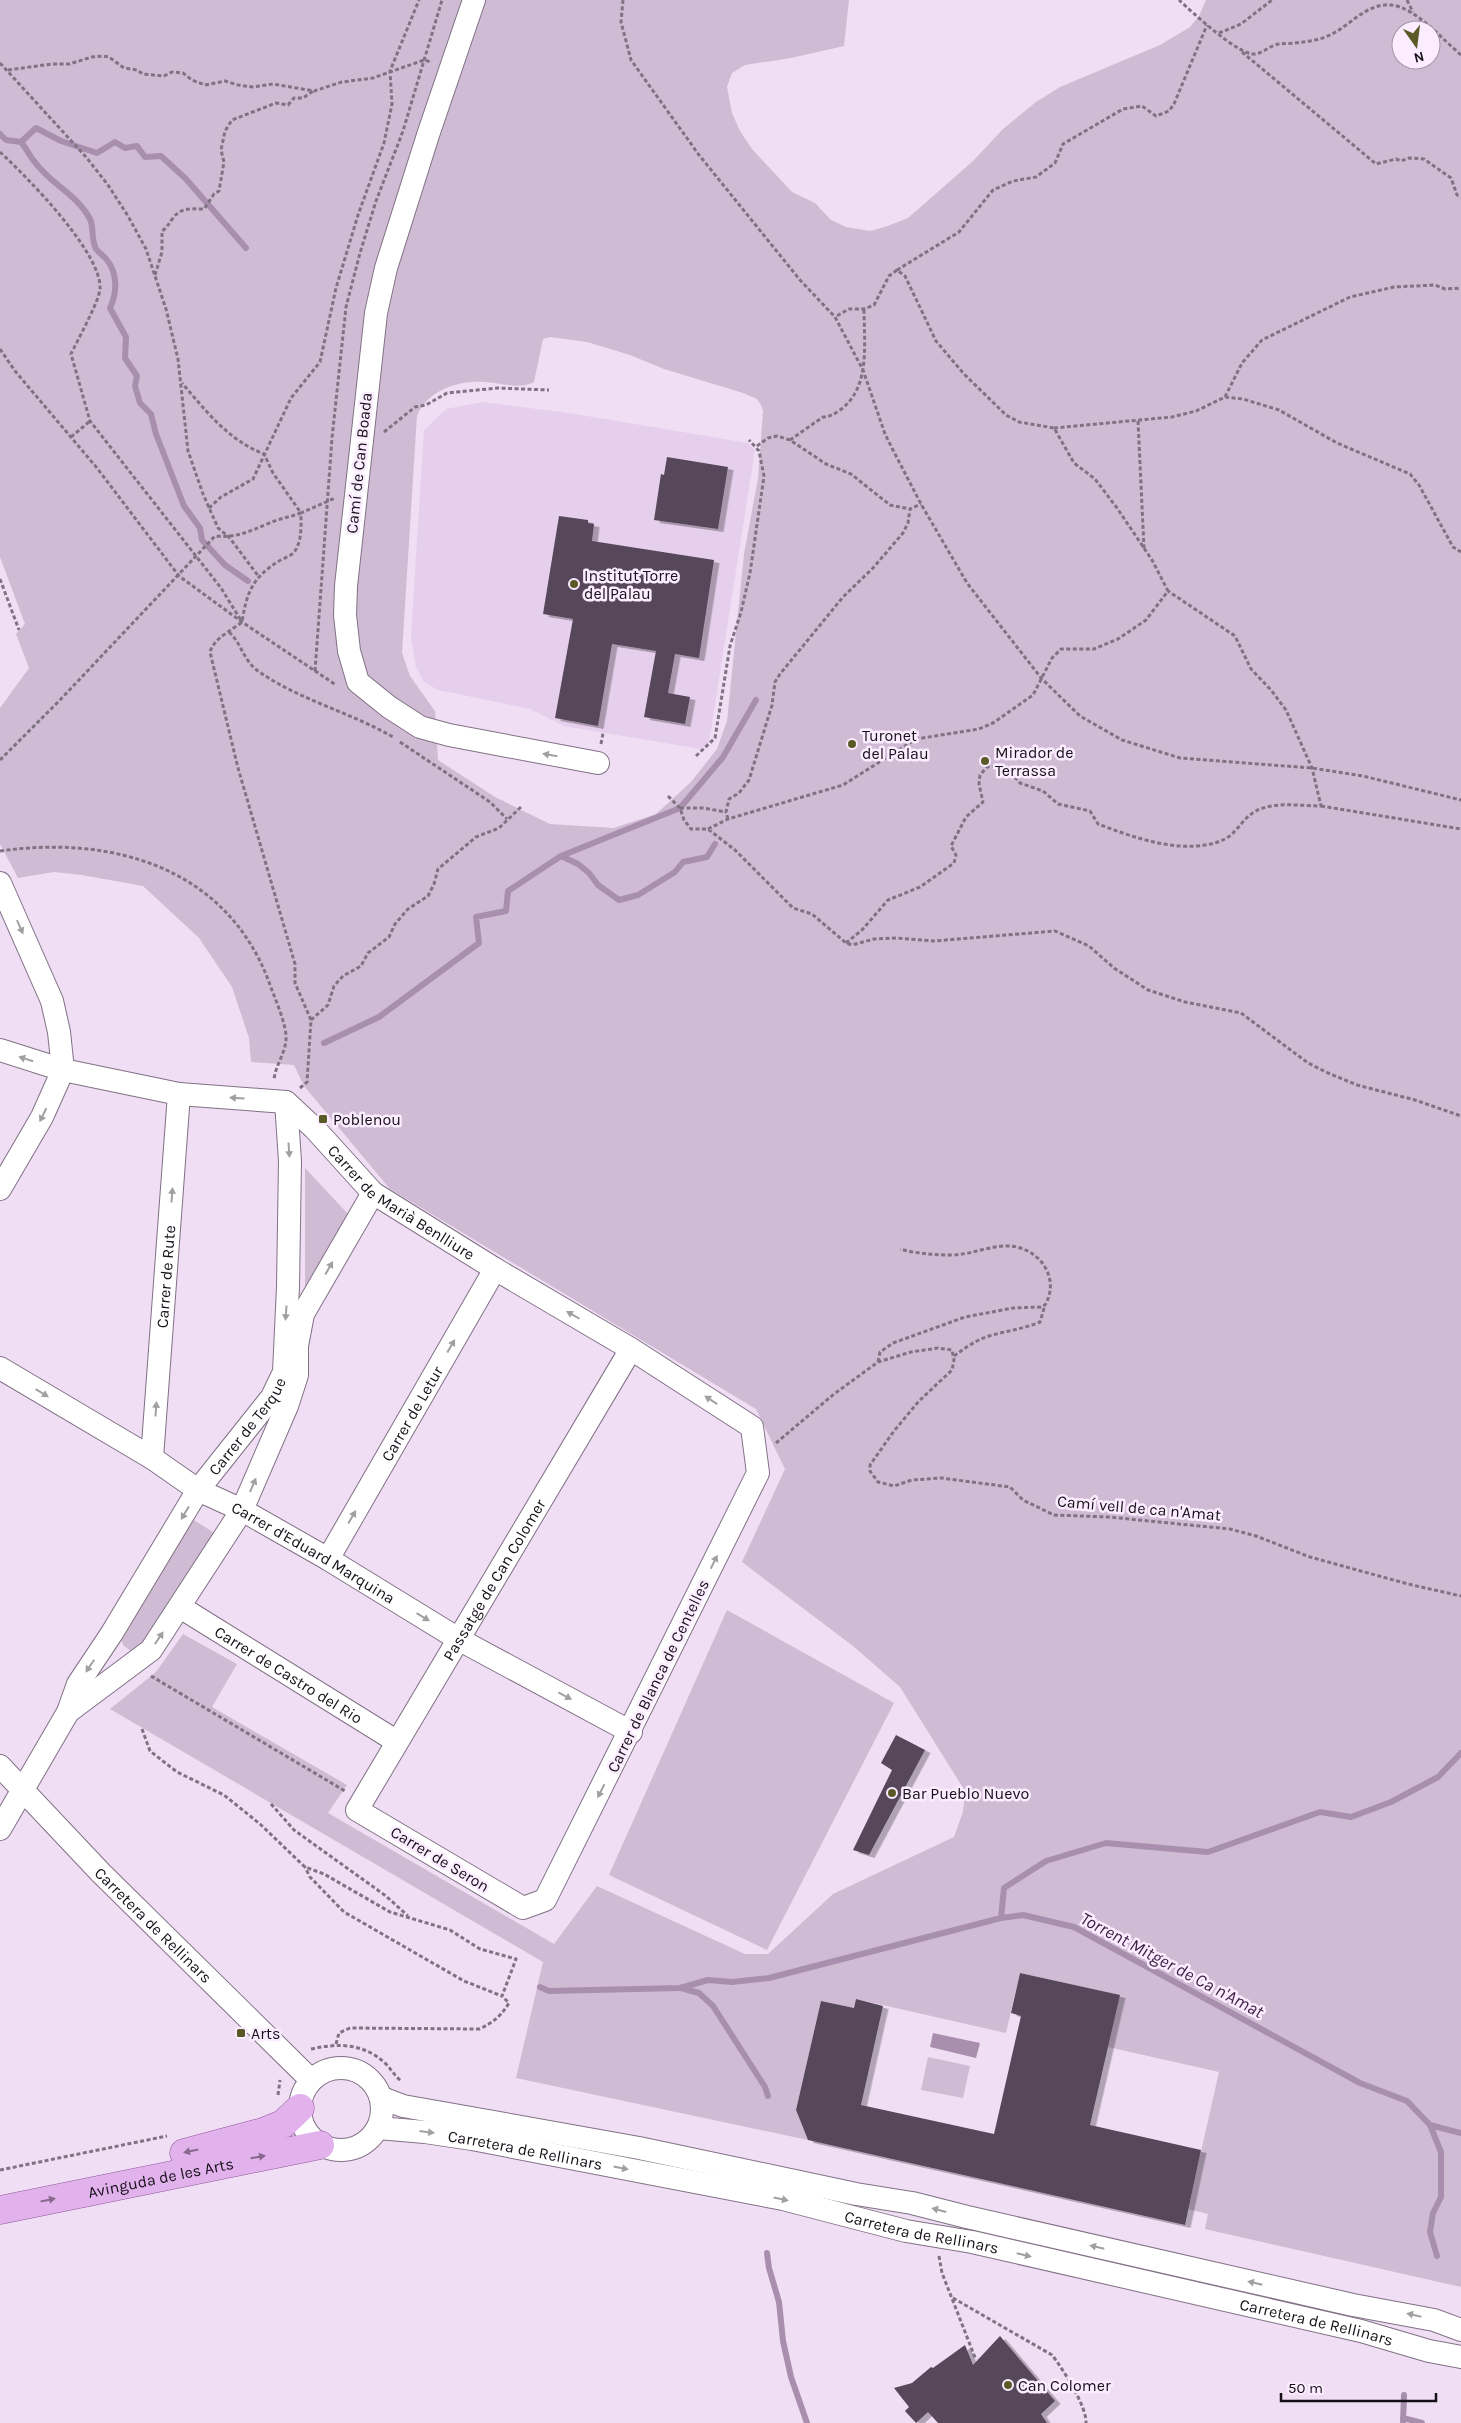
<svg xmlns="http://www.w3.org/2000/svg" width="1461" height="2423" viewBox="0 0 1461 2423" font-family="Karla,sans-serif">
<defs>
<filter id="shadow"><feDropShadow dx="5.5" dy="3" stdDeviation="0" flood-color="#0004"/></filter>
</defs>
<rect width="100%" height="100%" fill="#f0def4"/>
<path fill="#e6cfec" d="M483,402L569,413L748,443L755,450L709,743L700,749L564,726L530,709L438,690L424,682L416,667L411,637L424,430L446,409Z"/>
<path fill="#d0bbd5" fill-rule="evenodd" d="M0,0H849L844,46L791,58L745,65L732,73L727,87L732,113L740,131L752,149L792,192L815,203L831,220L846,227L870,231L885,227L908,218L973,161L1003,129L1036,102L1060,87L1160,45L1190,27L1199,16L1206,0H1461V2287L1205,2229L1208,2214L1188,2209L1219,2072L1108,2047L1119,1995L1020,1973L1006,2033L856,1999L854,2008L821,2001L796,2110L808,2140L516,2078L543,1962L110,1709L156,1672L183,1634L237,1664L212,1707L347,1785L328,1813L554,1944L597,1886L745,1954H768L833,1894L954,1837L963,1812L965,1791L900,1687L853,1646L742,1562L785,1469L756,1409L390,1189L304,1086L294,1065L251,1062L249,1038L232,987L199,938L143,886L82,875L54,872L18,878L0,844V708L29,668L16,634L25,624L0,557ZM1401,30H1431V60H1401ZM550,337L587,342L630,355L664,369L743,393L757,399L761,405L763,411L758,478L744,554L727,721L717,749L691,782L656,814L614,828L550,824L495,797L438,760L435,711L410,676L402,653L417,416C427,390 459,380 485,382C502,383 519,390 534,382L543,339Z
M305,1168L350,1216L305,1292Z
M189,1517L216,1534L149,1644L132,1652L123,1645L120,1636Z
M727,1610L894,1703L767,1950L609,1875Z
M928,2057L970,2066L963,2098L921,2090Z"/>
<path fill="#a88fae" d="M933,2033L980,2043L976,2058L930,2047Z"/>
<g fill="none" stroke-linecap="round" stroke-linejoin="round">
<path stroke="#a88fae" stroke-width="6" d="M0,134L6,140L21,142C26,148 29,155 34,161C50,184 77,194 90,219C94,227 91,240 96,249C99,253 104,256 107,260C118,274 117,293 110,308L126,337L125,358L137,376L135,386L140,403L151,414L156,434L184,506L200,528L202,540L225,565L248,581
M21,142L36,128L61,141L97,153L115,142L125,148L137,146L145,157L161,156L186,179L246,248
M561,856L578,864L589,873L598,885L619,900L638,895L675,872L683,862L707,857L715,844
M324,1043L379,1017L479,943L476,917L506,911L508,891L561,856L680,808L723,757L756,700
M1001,1918L1004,1888L1046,1861L1106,1843L1208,1852L1320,1812L1351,1817L1391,1802L1438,1777L1461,1753
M540,1987L549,1991L680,1988L708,1980L732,1982L769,1978L1001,1918L1023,1915L1074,1927L1360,2083L1407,2101L1430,2125L1441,2152V2197L1433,2213L1430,2232L1437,2256
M681,1988L699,1993L713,2006L765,2087L768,2096
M1430,2125L1461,2133
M767,2253L769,2268L779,2302L783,2341L791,2377L807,2423
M1403,2418L1422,2423
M1403,2423L1404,2395"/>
</g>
<path fill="#56475a" filter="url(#shadow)" d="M667,457L728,467L718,529L654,520L661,474L664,475Z
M559,516L588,520V523L594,524L592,541L714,560L699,658L675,654L668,693L690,697L685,724L644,717L656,651L612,644L598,726L555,718L573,619L543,614Z
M896,1735L925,1750L869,1855L853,1850L892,1770L881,1763Z
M1020,1973L1120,1995L1090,2125L1201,2150L1185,2225L808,2140L796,2110L821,2001L854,2008L856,1999L883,2006L861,2105L994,2134L1021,2016L1011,2013Z
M1000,2336L1055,2401L1041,2414L1047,2423H938L928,2412L916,2423L905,2411L909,2407L894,2388L912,2383L931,2367L933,2368L965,2345L973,2365Z"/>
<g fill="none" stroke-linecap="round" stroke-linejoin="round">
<g stroke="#817185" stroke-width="24">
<g id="minor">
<path d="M474,0L428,135L386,268L376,313L346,586L345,615L349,651L358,682L389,707L420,727L449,735L598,763"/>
<path d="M0,883L52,1001L59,1032L63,1070L42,1117L0,1189"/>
<path id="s1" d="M0,1050L63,1070L179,1094L286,1102L315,1129L373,1193L495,1269L631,1349L752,1427L758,1473L545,1900L523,1908L357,1810L631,1349"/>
<path id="s2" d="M0,1368L152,1458L198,1490L242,1510L328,1559L460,1640L631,1732"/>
<path id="s3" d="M152,1458L179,1094"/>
<path id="s4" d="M328,1559L495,1269"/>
<path id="s5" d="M180,1607L396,1741"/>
<path d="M68,1712L151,1650L242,1510L287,1406L297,1375V1346L303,1314L373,1193"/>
<path id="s6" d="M0,1766L101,1873L311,2080"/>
<path id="s7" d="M0,1829L68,1712L78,1684L112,1633L198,1490L272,1397L284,1372L288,1287L290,1161L286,1102"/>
<circle cx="341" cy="2109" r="41"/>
<path d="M382,2098L403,2106L639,2148L856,2194L912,2203L967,2217L1353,2305L1434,2320L1461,2330"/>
<path id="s8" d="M378,2128L425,2132L472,2139L783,2199L906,2231L972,2242L1361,2331L1429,2351L1461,2357"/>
</g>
</g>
<g stroke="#8e589b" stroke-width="29">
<g id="major">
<path d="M184,2153L263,2132L283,2124L300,2108"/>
<path id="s9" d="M0,2210L320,2145"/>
</g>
</g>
<path stroke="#7f7382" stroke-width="3" stroke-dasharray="4 2.5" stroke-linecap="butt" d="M623,0L621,22L631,60L699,155L800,280L835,317L863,370L885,434L895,454L921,504L967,583L1042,679L1080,716L1122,740L1180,758L1312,768L1363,776L1461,800
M1179,0C1192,12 1239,56 1255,54C1263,53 1271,45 1279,44C1297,43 1318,42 1334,33C1352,23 1368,3 1391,5C1415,7 1443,40 1461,55
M1407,0L1413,12
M1219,33L1241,24L1272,0
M1242,52L1376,164L1396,159L1401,161L1409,158L1424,159L1451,178L1457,195L1461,197
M0,63L86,157L108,185L128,216L146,249L166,309L178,359L188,451L203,494L218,528L229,537L259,577
M8,70L52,64H69L92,57L103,56L109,57L124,68L137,70L143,74L164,76L172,72L183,73L192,80L205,85L225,81L238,85L253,87L273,84L314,91L342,82L373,78L424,60L431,62
M0,152C27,177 101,252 100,288C100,300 77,341 71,354L90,421L221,588L242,622
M897,270L959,232L993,190L1013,181L1036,177L1055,163L1063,144L1123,109L1142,106L1156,116L1169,111L1174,104L1207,25
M155,275L162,252V231C168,227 169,223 173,218C181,207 192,209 204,209L214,194L219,191L224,162L221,150L225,131L232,120L276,103L288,105L294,98H303L313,91
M0,349L15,371L97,468L179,576L242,622L336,685
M1225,397L1242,363L1262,340L1350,297L1394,287L1435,285L1445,289L1461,288
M1138,421L1144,548
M1054,428L1172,417L1196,411L1225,397L1243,399L1279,410L1337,443L1410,474L1419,485L1453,547L1461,552
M384,432L415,407L426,405L447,393L498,388L549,390
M71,437L90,421
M790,440L823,417C830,417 834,414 840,410C871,388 864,343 864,309
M757,446L768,438L777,436L790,440L826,464L851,474L890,505L910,509
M209,508L221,497L253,479L291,398L320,362L336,288L358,215L384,143L392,104L390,71L419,0
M0,579L19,630
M229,632C242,644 243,660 258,671C299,700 350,712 393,737
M315,671L332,438L346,307L360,253L376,201L403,131L442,0
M400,742L490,802L507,819
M601,744L603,733
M696,756L715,738L730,646L741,612L750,573L764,476L759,451L749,440
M0,760L60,700L215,536C236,538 248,532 267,524C278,519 290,517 301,513L273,473L264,454C228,440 206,411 182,383
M668,796L680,808L684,820L691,829H708L735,850L793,908L812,914L846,943L852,945L874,939L896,938L934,941L1055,931L1089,946L1114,968L1148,990L1185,1002L1241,1013L1308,1063L1328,1073L1357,1085L1415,1100L1461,1116
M1321,806L1461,829
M680,808H703L726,812
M728,819L726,812L729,799L739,793L749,780L772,705L775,682L780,674L843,597L873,568L903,533L908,523L910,509L921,504
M708,829L728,819L843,785L916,739L979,729L993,723L1033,695L1052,658L1061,649H1094L1118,639L1146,620L1168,591L1152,560L1117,508L1095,479L1074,463L1054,428L1019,422L1006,415L964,374L936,341L905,276L897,270L889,276L874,305L864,309H849L835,317
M0,851C112,835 226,867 269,982C274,997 287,1024 286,1040C285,1054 275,1066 274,1080
M846,943L862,930L888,900L920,887L954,863L956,855L951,846L966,817L983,802L979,784L980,775L987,767L997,766L1012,774L1020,783L1043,791L1058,804L1090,811L1098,824C1135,838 1187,857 1225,839C1235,834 1241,822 1250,815C1268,800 1299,806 1321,806L1312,768L1286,710L1271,690L1251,669L1235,636L1168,591
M311,1020L328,1005L334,986L343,976L361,966L368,953L389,937L395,924L408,909L428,896L434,884L438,869L476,837L499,828L522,806
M300,1088L307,1082L311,1020L295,983V964L238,768L210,652C214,638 231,631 242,622C247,592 252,578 279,561C284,558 292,556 295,551C302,540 301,526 301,513L335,498
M954,1356C965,1348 976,1340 989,1336C1006,1331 1023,1329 1040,1322L1045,1305
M878,1362L880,1352L893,1343L965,1317L1013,1308L1041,1307L1045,1305C1062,1276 1036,1244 1004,1246C987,1247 971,1254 954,1255C935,1255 919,1254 900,1249
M776,1443L834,1394L878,1362L911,1352L938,1348L952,1350L954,1360L952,1370L919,1401L894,1431L870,1465V1471L878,1482L894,1486L912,1480L941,1478L1010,1487L1023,1500L1054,1515L1109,1517L1230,1529L1256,1536L1310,1557L1408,1584L1461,1596
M151,1676L345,1791
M142,1729L150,1751L177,1772L224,1795L260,1824L305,1867L324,1874L390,1912L450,1930L480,1949L516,1959L502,1996L464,1981L344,1912L310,1877L305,1867
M271,1804L294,1830L386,1896L408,1916
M336,2044L339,2033L350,2028L479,2029C493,2023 501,2016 509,2003L502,1996
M311,2049C338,2043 363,2043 385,2063C391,2069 395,2076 401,2081
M278,2095L280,2080
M0,2170L167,2136
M939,2256L942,2273L976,2360
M953,2298L1052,2355C1063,2369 1087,2407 1086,2423"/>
<use href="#minor" stroke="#fff" stroke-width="22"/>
<use href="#major" stroke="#e2b2ed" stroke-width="28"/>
</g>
<defs><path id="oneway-solid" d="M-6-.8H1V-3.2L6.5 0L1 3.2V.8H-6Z" transform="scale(1.25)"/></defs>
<g fill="#a29fa3">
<use href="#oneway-solid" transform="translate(550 755) rotate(-170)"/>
<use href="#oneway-solid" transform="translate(20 927) rotate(66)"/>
<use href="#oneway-solid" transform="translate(26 1059) rotate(-162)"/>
<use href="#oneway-solid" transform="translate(237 1098) rotate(-176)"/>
<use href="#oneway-solid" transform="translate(43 1115) rotate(116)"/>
<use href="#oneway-solid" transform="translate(289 1150) rotate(86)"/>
<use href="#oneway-solid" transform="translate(172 1195) rotate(-86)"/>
<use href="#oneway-solid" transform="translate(329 1268) rotate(-60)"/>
<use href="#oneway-solid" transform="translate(286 1313) rotate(94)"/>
<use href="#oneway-solid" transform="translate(573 1315) rotate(-150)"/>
<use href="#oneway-solid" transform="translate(451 1346) rotate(-60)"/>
<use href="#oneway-solid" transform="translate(42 1393) rotate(31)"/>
<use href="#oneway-solid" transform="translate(711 1400) rotate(-147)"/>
<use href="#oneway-solid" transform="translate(156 1409) rotate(-86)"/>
<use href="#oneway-solid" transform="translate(253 1485) rotate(-67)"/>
<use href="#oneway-solid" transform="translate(185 1513) rotate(121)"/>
<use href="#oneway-solid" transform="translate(352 1517) rotate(-60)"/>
<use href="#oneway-solid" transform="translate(714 1562) rotate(-64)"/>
<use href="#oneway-solid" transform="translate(423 1617) rotate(31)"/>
<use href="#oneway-solid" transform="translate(159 1638) rotate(-56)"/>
<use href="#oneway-solid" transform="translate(90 1666) rotate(124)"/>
<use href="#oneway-solid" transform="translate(565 1696) rotate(28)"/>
<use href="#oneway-solid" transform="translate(601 1791) rotate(117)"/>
<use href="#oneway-solid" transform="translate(427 2132) rotate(7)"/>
<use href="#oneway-solid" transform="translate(621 2168) rotate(11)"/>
<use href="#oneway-solid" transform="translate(781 2199) rotate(12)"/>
<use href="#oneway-solid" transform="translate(939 2210) rotate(-165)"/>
<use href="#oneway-solid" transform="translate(1097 2247) rotate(-167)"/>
<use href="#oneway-solid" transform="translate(1024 2255) rotate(13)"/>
<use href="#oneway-solid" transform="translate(1255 2283) rotate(-167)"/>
<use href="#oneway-solid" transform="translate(1414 2315) rotate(-167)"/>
</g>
<g fill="#86698d">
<use href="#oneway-solid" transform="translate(191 2151) rotate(168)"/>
<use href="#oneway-solid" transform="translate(258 2157) rotate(-10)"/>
<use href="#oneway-solid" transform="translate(48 2200) rotate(-12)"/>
</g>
<g fill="#5a5a27" stroke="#fbedff" stroke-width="2">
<circle cx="574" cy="584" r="5"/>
<circle cx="852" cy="744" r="5"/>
<circle cx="985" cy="761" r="5"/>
<rect x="318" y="1114" width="10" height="10" rx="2.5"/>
<circle cx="892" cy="1793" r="5"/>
<rect x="236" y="2028" width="10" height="10" rx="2.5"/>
<circle cx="1008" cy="2385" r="5"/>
</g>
<g text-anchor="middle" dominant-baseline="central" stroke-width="5" stroke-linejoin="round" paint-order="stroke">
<g font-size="16" fill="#161018" stroke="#fbedff">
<text transform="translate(359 463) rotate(-84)">Camí de Can Boada</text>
<text stroke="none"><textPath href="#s1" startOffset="446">Carrer de Marià Benlliure</textPath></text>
<text stroke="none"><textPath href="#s3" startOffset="182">Carrer de Rute</textPath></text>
<text stroke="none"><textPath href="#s4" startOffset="168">Carrer de Letur</textPath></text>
<text stroke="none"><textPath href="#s7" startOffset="474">Carrer de Terque</textPath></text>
<text transform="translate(1139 1508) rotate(5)">Camí vell de ca n'Amat</text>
<text stroke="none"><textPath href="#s2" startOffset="364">Carrer d'Eduard Marquina</textPath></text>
<text stroke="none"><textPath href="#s1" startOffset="1871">Passatge de Can Colomer</textPath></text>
<text stroke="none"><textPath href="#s5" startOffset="128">Carrer de Castro del Rio</textPath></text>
<text transform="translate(658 1676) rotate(-64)">Carrer de Blanca de Centelles</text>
<text transform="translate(440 1859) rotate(31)">Carrer de Seron</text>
<text stroke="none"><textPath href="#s6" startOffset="221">Carretera de Rellinars</textPath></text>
<text stroke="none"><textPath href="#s8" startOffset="149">Carretera de Rellinars</textPath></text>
<text stroke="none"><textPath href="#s9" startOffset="164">Avinguda de les Arts</textPath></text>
<text stroke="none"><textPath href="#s8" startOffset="554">Carretera de Rellinars</textPath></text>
<text stroke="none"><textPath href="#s8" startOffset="959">Carretera de Rellinars</textPath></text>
</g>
<g font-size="16" fill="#161018" stroke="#fbedff" text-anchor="start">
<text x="584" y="575">Institut Torre<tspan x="584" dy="18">del Palau</tspan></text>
<text x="862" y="735">Turonet<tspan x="862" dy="18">del Palau</tspan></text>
<text x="995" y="752">Mirador de<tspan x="995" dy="18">Terrassa</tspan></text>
<text x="333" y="1119">Poblenou</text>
<text x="902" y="1793">Bar Pueblo Nuevo</text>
<text x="251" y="2033">Arts</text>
<text x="1018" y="2385">Can Colomer</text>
</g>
<g font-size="18" font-style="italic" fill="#3c1b43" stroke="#fbedff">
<text transform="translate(1172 1965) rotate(28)">Torrent Mitger de Ca n'Amat</text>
</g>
</g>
<g transform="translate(1416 45) rotate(166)"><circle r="24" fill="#fbedff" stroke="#9f95a3"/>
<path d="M0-4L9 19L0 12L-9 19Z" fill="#5a5a27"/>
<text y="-8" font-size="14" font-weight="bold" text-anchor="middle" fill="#161018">N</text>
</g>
<path d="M1281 2393v8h155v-8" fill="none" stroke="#161018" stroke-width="2.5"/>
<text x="1288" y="2393" font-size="15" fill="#161018" stroke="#fbedff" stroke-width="4" paint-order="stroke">50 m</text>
</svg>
